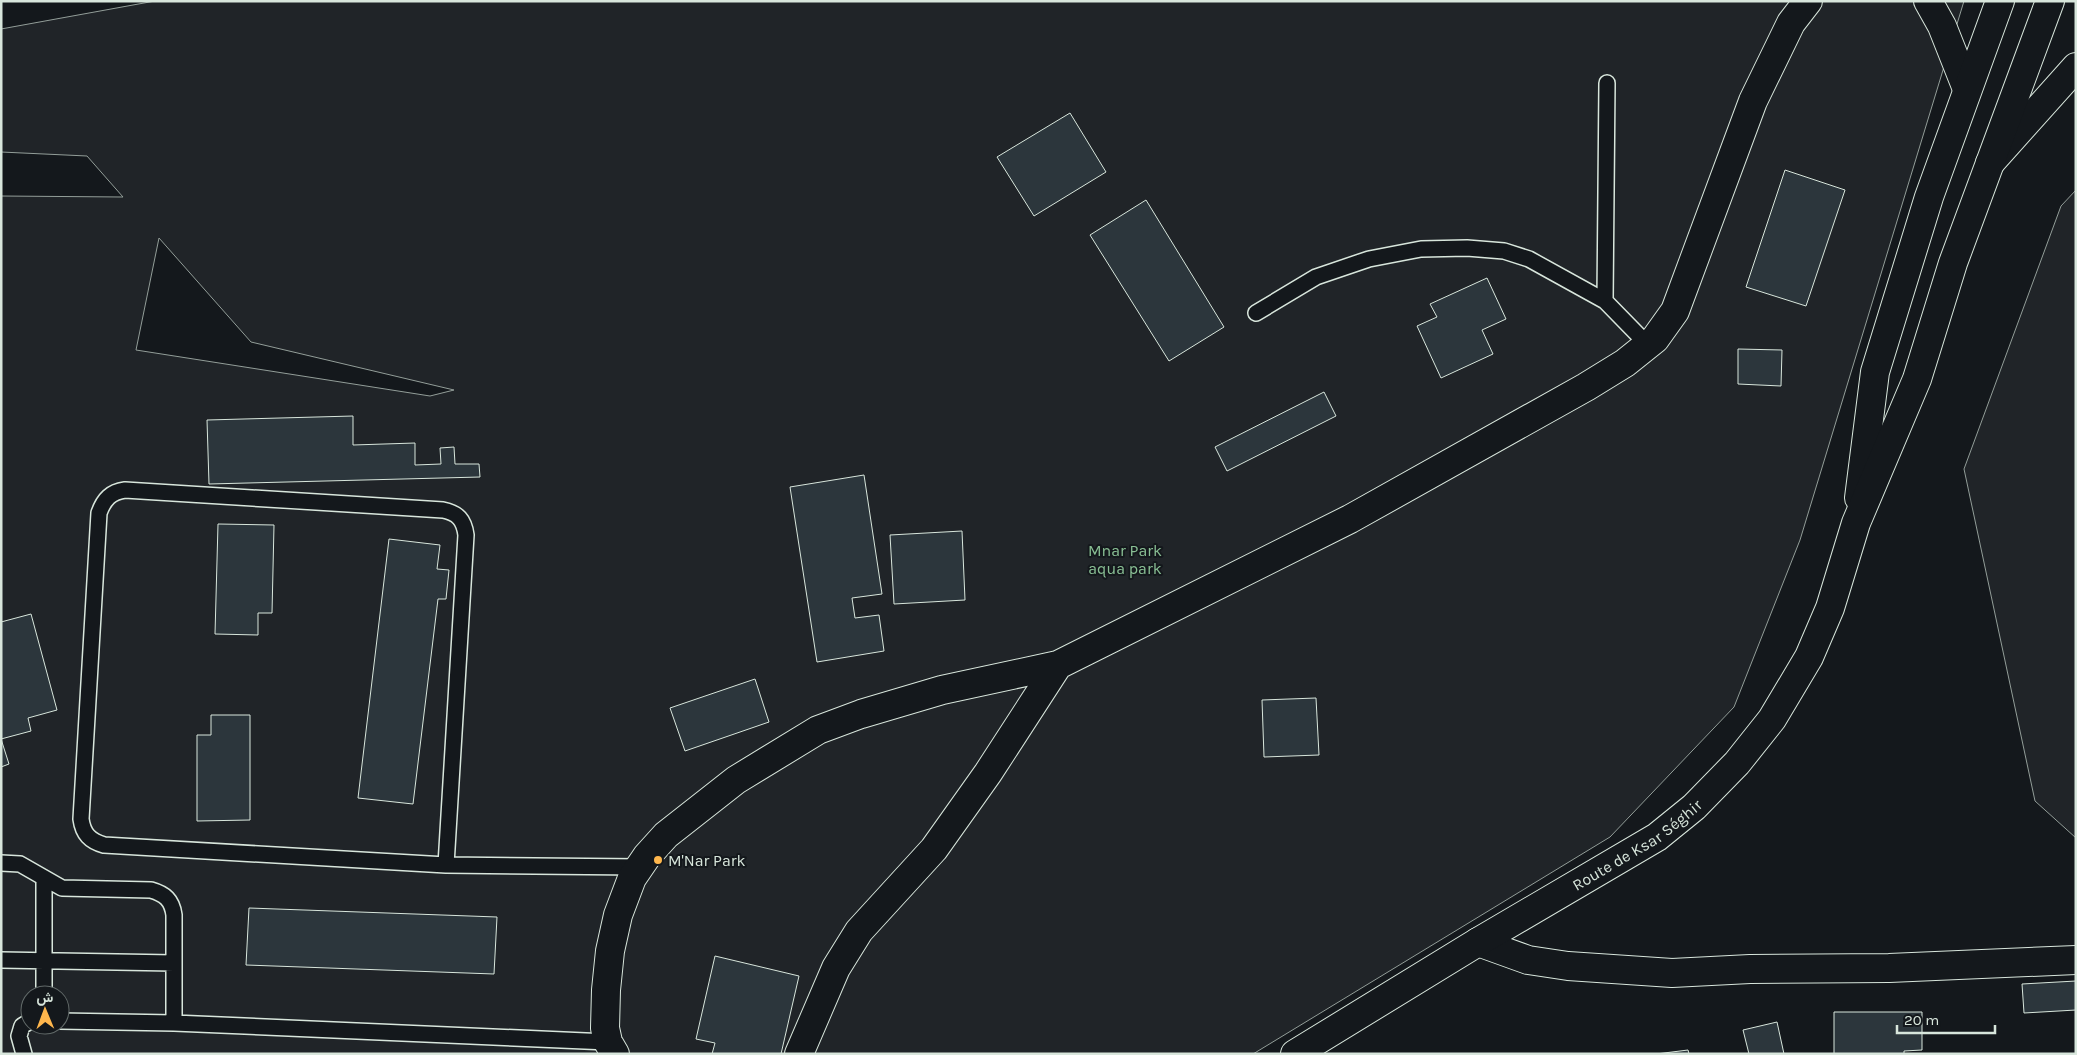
<svg xmlns="http://www.w3.org/2000/svg" width="2077" height="1055" viewBox="0 0 2077 1055" font-family="Karla,Vazirmatn,sans-serif">
<rect width="100%" height="100%" fill="#14181c"/>
<path fill="#202428" stroke="#939e99" fill-rule="evenodd" d="M155,1H1964L1800,540L1734,707L1610,837L1253,1054H1V196L123,197L87,156L1,152V29ZM159,238L251,342L454,390L430,396L136,350ZM30,995H60V1025H30Z
M2076,190V838L2035,801L1964,469L2061,206Z"/>
<path fill="#2c363c" stroke="#d8e6dc" d="M1070,113L1106,172L1034,216L997,157Z
M1785,170L1845,190L1806,306L1746,287Z
M1146,200L1224,327L1169,361L1090,235Z
M1487,278L1506,319L1482,330L1493,354L1441,378L1417,326L1437,317L1430,304Z
M1738,349L1782,350L1781,386L1738,384Z
M1324,392L1336,416L1227,471L1215,447Z
M353,416V445L415,443V465L441,464L440,448L454,447L455,464H479L480,477L209,484L207,420Z
M864,475L882,594L852,598L855,618L879,615L884,651L817,662L790,487Z
M218,524L274,525L272,613H258V635L215,634Z
M962,531L965,600L894,604L890,535Z
M389,539L440,545L437,569L449,570L446,599H438L413,804L358,798Z
M31,614L57,710L28,718L31,731L1,739L9,764L1,767V622Z
M755,679L769,722L685,751L670,708Z
M1316,698L1319,755L1264,757L1262,700Z
M211,715H250V820L197,821V735H211Z
M249,908L497,917L494,974L246,965Z
M715,956L799,976L781,1054H712L715,1043L696,1039Z
M2076,981V1010L2024,1013L2022,984Z
M1834,1012H1922V1050L1904,1051V1054H1834Z
M1777,1022L1784,1054H1749L1743,1030Z
M1688,1050L1689,1054H1656Z"/>
<g fill="none" stroke-linecap="round" stroke-linejoin="round">
<g stroke="#d8e6dc" stroke-width="18">
<path id="service" d="M1605,301L1607,83
M1256,313L1316,277L1369,259L1421,249L1467,248L1504,251L1529,259L1605,301L1648,345
M1,863L20,864L62,888L151,890C165,894 172,900 174,915V1023
M446,865L466,535C464,520 458,513 443,510L125,490C111,492 104,499 99,513L81,819C83,834 90,841 104,845L446,865L640,867
M1,960L174,963
M44,995V879
M60,1021L174,1023L608,1042
M24,1054L19,1036L22,1026L30,1021"/>
</g>
<g stroke="#d8e6dc" stroke-width="30">
<path id="minor" d="M1928,1L1942,26L1967,89
M1478,942L1528,960L1568,966L1672,973L1750,969L1889,968L2076,960
M615,1054L608,1042L605,1028L606,990L610,951L618,915L632,878L647,856L666,835L736,780L818,730L861,714L942,690L1058,665L1350,519L1586,387L1625,363L1655,339L1675,311L1753,101L1791,23L1808,1
M799,1054L836,968L859,931L934,849L988,773L1058,665"/>
</g>
<g stroke="#d8e6dc" stroke-width="30">
<path id="tertiary" d="M1990,163L2076,67"/>
</g>
<g stroke="#d8e6dc" stroke-width="30">
<g id="primary">
<path d="M1859,498L1875,372L1929,197L2000,1"/>
<path id="s1" d="M1295,1054L1478,942L1657,837L1694,807L1737,763L1772,719L1809,657L1830,608L1856,523L1917,379L1953,263L2050,1"/>
</g>
</g>
<use href="#service" stroke="#14181c" stroke-width="15"/>
<use href="#minor" stroke="#14181c" stroke-width="28"/>
<use href="#tertiary" stroke="#14181c" stroke-width="28"/>
<use href="#primary" stroke="#14181c" stroke-width="28"/>
</g>
<circle fill="#ffb74d" stroke="#14181c" stroke-width="2" cx="658" cy="860" r="5"/>
<g text-anchor="middle" dominant-baseline="central" stroke-width="4" stroke-linejoin="round" paint-order="stroke">
<g font-size="16" fill="#8ac095" stroke="#14181c">
<text x="1125" y="550">Mnar Park<tspan x="1125" dy="18">aqua park</tspan></text>
</g>
<g font-size="16" fill="#d8e6dc" stroke="#14181c">
<text stroke="none"><textPath href="#s1" startOffset="401">Route de Ksar Séghir</textPath></text>
</g>
<g font-size="16" fill="#d8e6dc" stroke="#14181c" text-anchor="start">
<text x="668" y="860">M'Nar Park</text>
</g>
</g>
<rect width="2077" height="1055" fill="none" stroke="#d8e6dc" stroke-width="5"/>
<g transform="translate(45 1010) rotate(359)"><circle r="24" fill="#14181c" stroke="#626a69"/>
<path d="M0-4L9 19L0 12L-9 19Z" fill="#ffb74d"/>
<text y="-8" font-size="14" font-weight="bold" text-anchor="middle" fill="#d8e6dc">ش</text>
</g>
<path d="M1897 1025v8h98v-8" fill="none" stroke="#d8e6dc" stroke-width="2.5"/>
<text x="1904" y="1025" font-size="15" fill="#d8e6dc" stroke="#14181c" stroke-width="4" paint-order="stroke">20 m</text>
</svg>
